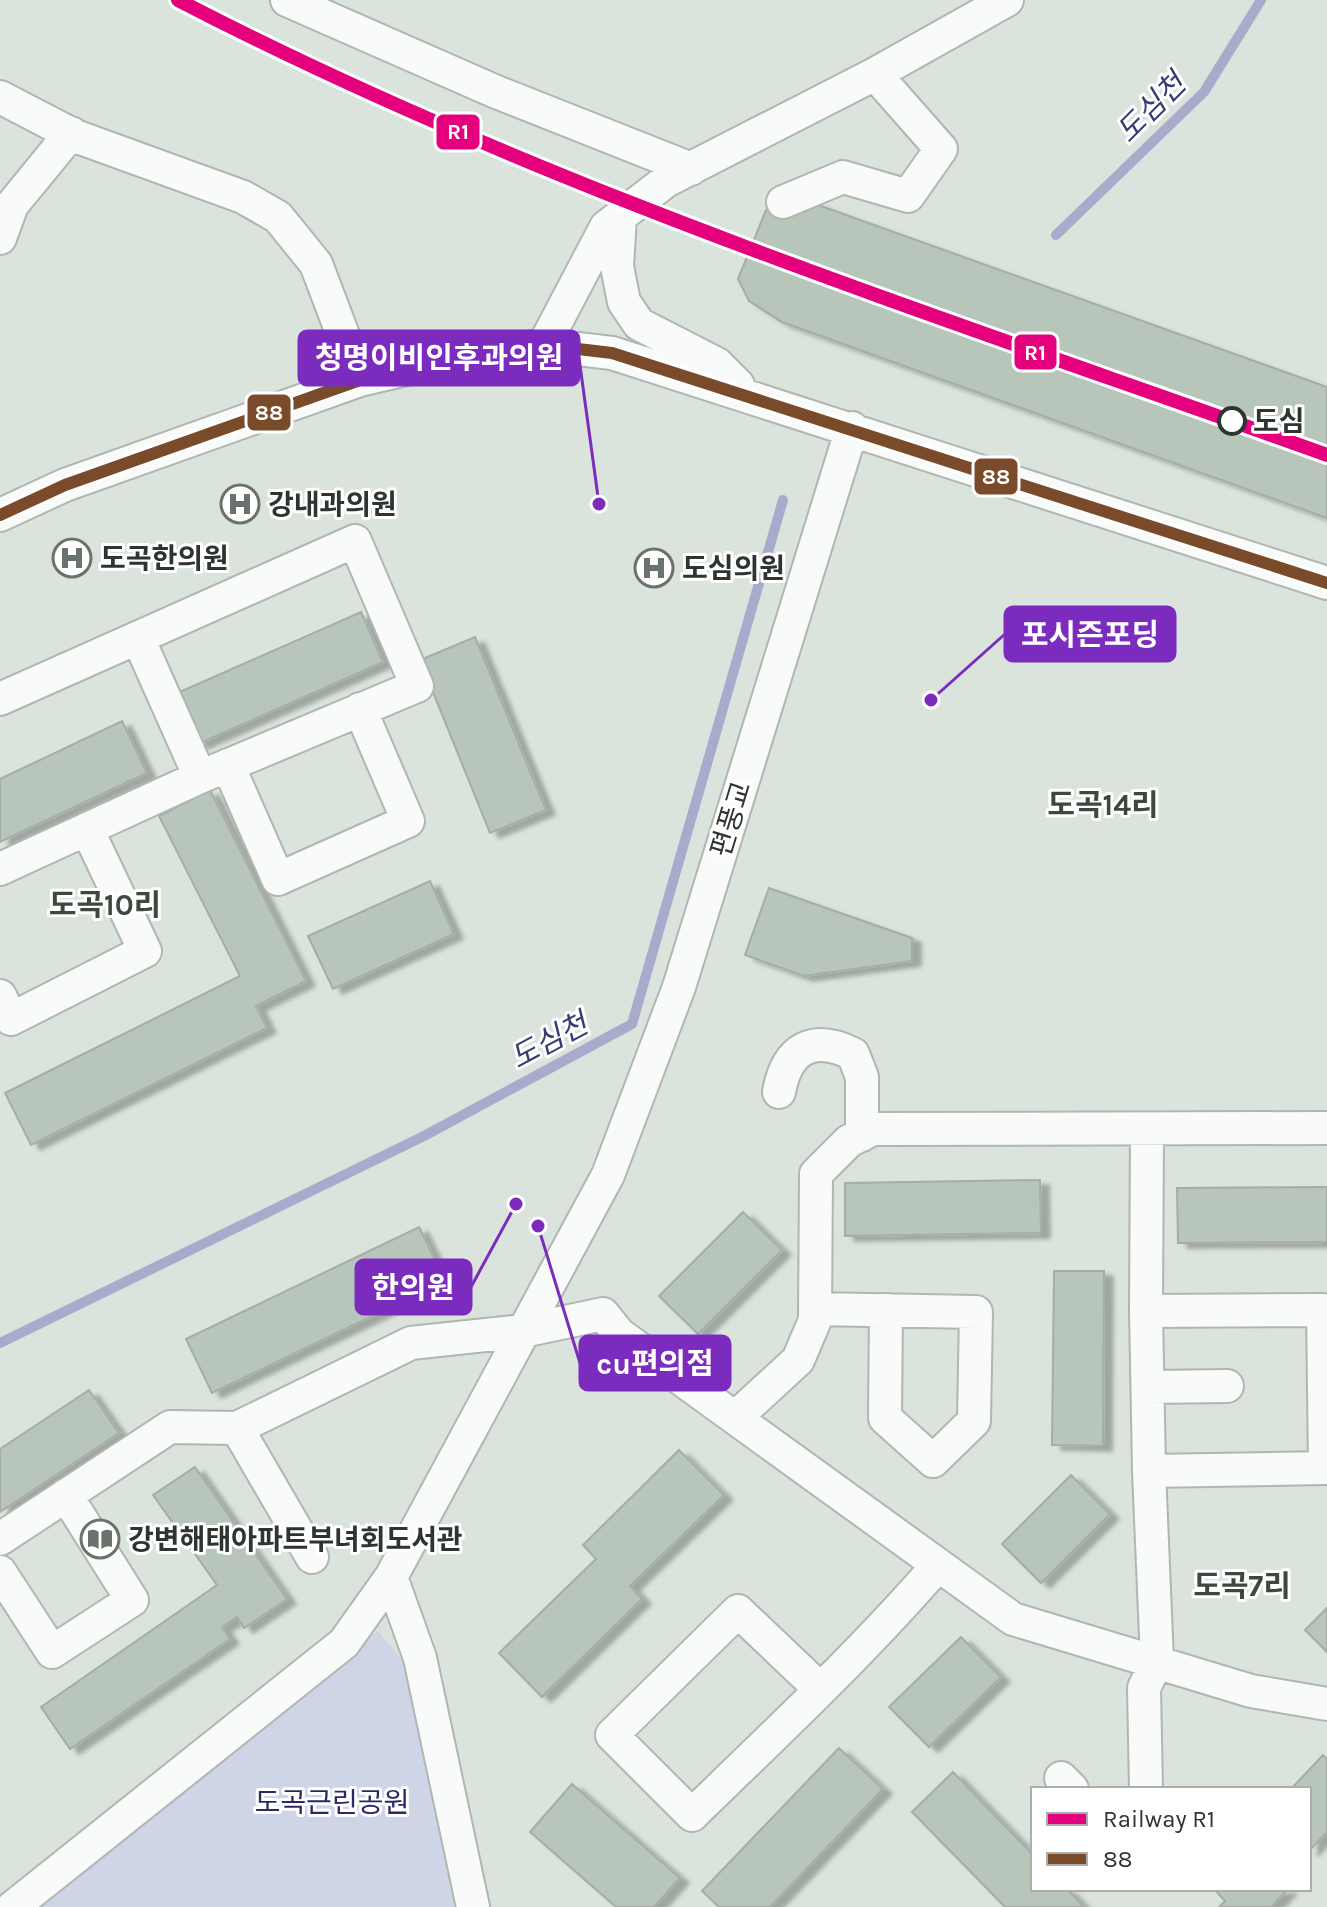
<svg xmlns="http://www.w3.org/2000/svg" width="1327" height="1907" viewBox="0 0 1327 1907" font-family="Karla,'Noto Sans KR',sans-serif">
<defs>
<filter id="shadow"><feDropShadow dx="9" dy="5" stdDeviation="2" flood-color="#0004"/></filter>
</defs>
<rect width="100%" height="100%" fill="#dae4dc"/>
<path fill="#ced5e7" d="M378,1631L416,1677L461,1907H31Z"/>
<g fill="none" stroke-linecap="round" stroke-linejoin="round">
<path stroke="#a6accc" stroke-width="10" d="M1056,235L1204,92L1261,0
M0,1343L424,1136L632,1024L783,500"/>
</g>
<path fill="#b8c5ba" stroke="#a6aca7" stroke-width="2" filter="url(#shadow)" d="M807,201L1327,387V518L782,322L749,301L738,279L766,210L783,202Z
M361,612L383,662L198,744L175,694Z
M475,637L546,810L490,833L420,660Z
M122,721L147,773L0,842V779Z
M210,790L306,981L256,1006L267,1028L31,1145L5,1093L240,976L159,816Z
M430,881L454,934L333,989L308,936Z
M769,888L912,938V961L804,976L745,955Z
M1040,1180L1041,1233L845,1236V1183Z
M1327,1187V1242L1178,1243L1177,1188Z
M743,1212L782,1250L698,1334L659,1296Z
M419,1227L445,1281L212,1393L186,1339Z
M1054,1271H1104L1103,1446L1052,1445Z
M89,1390L119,1433L0,1512V1449Z
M679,1450L724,1495L630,1586L642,1599L542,1697L499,1653L596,1559L583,1545Z
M195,1467L287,1599L244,1628L237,1617L222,1627L230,1639L70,1749L41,1707L217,1585L153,1495Z
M1071,1475L1110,1514L1041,1583L1002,1544Z
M1327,1608V1652L1305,1630Z
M961,1637L1001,1677L929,1747L889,1707Z
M839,1748L883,1789L770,1907H719L702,1891Z
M1323,1755L1327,1759V1832L1309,1851V1789H1291Z
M953,1772L1033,1855V1889H1067L1084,1907H1005L912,1812Z
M572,1784L680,1878L654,1907H616L530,1832Z
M1214,1889H1288L1271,1907H1219L1225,1901Z"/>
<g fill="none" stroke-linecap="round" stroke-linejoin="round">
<g stroke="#b0b6b1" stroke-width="36">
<path id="minor" d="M287,0L494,91L691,169
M0,97L75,136L243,197L278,217L316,264L360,380
M783,202L843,177L908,196L941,149L875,74
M620,217L617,266L624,302L639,324L717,364L738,385
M0,238L12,205L71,133
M544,345L606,227L666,181L875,74L1007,0
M0,515L65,485L360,380L428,364L544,345L612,353L1327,583
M138,638L200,777
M0,699L355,541L417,686L200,777L0,869
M228,765L278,879L408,821L360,709
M0,996L11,1019L145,951L87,829
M779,1092C787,1048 813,1034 853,1054L862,1077V1135
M815,1309L976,1312L974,1421L933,1461L885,1418L886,1310
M1146,1311L1149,1471L1325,1468L1323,1310L1146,1311L1147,1129
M1148,1387L1227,1386
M735,1418L798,1360L815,1320L816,1174L849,1141L873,1129L1327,1128
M0,1539L170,1427L237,1428
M312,1557L237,1428L411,1343L523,1331L603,1314L619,1334L1013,1619L1251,1691L1327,1704
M0,1572L52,1652L132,1600L66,1495
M820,1689L738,1611L612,1735L692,1815C776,1733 862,1653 938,1565
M1061,1778L1072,1789
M1146,1789L1144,1688L1157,1661L1149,1471
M13,1907L344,1643L391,1577
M473,1907L420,1658L391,1577L608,1175L679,987L852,428"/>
</g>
<use href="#minor" stroke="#f9fbfa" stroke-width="32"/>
<g stroke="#fff" stroke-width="18">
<path id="bus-1" d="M0,515L65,485L360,380L428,364L544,345L612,353L1327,583"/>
</g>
<use href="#bus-1" stroke="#7a4b2a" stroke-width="12"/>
<g stroke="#fff" stroke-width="20">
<path id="rail-1" d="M178,0C544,190 940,316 1327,455"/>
</g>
<use href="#rail-1" stroke="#e5007d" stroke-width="14"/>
</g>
<defs>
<g id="hospital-ring" transform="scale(2)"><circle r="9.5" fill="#fff" stroke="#6a726c" stroke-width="1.5"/><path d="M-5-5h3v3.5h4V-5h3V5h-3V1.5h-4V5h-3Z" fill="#6a726c"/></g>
<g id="library-ring" transform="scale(2)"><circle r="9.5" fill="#fff" stroke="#6a726c" stroke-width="1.5"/><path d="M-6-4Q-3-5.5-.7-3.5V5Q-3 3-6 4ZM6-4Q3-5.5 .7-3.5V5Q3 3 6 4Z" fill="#6a726c"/></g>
</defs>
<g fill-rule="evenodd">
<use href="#hospital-ring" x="240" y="504"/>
<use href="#hospital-ring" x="72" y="558"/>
<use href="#hospital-ring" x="654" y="568"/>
<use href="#library-ring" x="100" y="1539"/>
</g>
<circle fill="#fff" stroke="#2e342f" stroke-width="4" cx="1232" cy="421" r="13"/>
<g text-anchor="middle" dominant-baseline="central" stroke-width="6" stroke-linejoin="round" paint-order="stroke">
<g font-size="28" font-weight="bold" fill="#2e342f" stroke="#fff" text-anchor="start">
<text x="1253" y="421">도심</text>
</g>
<g font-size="28" font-weight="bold" fill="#2e342f" stroke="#fff" text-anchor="start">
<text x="268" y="504">강내과의원</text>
<text x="100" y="558">도곡한의원</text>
<text x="682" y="568">도심의원</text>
<text x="128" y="1539">강변해태아파트부녀회도서관</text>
</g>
<g font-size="28" fill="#2e342f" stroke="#fff">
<text transform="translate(731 819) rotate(-73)">편풍교</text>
</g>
<g font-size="28" fill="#2b2864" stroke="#fff">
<text x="332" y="1802">도곡근린공원</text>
</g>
<g font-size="30" font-style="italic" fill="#3a3976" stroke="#fff">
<text transform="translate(1151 108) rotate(-45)">도심천</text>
<text transform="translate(549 1041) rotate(-28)">도심천</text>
</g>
<g font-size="30" font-weight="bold" fill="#3d493e" stroke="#fff">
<text x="1103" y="805">도곡14리</text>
<text x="105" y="905">도곡10리</text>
<text x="1242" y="1586">도곡7리</text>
</g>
</g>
<path fill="none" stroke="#7b2cbf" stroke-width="3" d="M599 504L579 358M931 700L1005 634M516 1204L471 1287M538 1226L580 1363"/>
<g fill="#7b2cbf" stroke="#fff" stroke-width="3">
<circle cx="599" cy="504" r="8"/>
<circle cx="931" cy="700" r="8"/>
<circle cx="516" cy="1204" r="8"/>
<circle cx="538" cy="1226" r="8"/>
</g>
<g fill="#7b2cbf" stroke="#7b2cbf" stroke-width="3">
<rect x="299" y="331" width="280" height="54" rx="8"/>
<rect x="1005" y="607" width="170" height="54" rx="8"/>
<rect x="356" y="1260" width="115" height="54" rx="8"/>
<rect x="580" y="1336" width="150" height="54" rx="8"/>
</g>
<g font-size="30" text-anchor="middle" font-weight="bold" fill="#fff">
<text x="439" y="368">청명이비인후과의원</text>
<text x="1090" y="645">포시즌포딩</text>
<text x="413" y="1298">한의원</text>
<text x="655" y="1374">cu편의점</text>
</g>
<g stroke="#fff" stroke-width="3">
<rect x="435" y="113" width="46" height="38" rx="8" fill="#e5007d"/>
<rect x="1013" y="333" width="45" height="38" rx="8" fill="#e5007d"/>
<rect x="246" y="393" width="46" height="39" rx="8" fill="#7a4b2a"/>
<rect x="973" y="457" width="46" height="39" rx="8" fill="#7a4b2a"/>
</g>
<g font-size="22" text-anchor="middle" font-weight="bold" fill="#fff">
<text x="458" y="139">R1</text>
<text x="1035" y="360">R1</text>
<text x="269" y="420">88</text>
<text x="996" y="484">88</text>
</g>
<rect x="1031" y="1787" width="280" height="104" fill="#ffffff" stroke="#abaeac" stroke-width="2"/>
<rect x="1047" y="1813" width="40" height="12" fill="#e5007d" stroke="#abaeac" stroke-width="2"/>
<text x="1103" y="1827" font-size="24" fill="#2e342f">Railway R1</text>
<rect x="1047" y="1853" width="40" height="12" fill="#7a4b2a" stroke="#abaeac" stroke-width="2"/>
<text x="1103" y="1867" font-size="24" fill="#2e342f">88</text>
</svg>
